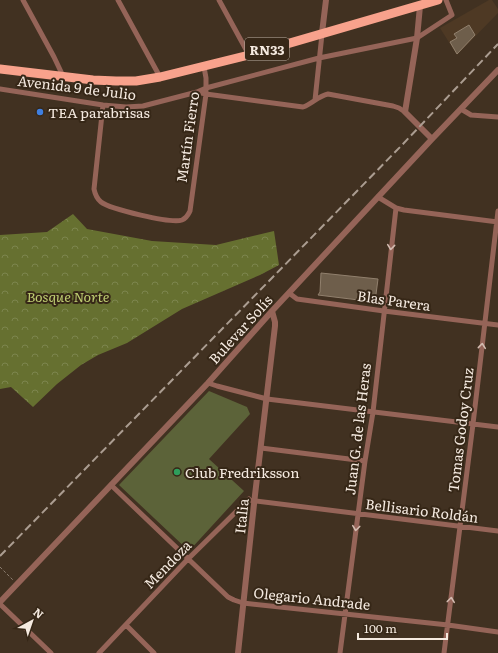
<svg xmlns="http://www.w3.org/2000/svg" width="498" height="653" viewBox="0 0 498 653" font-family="Literata,serif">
<defs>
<pattern id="forest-crowns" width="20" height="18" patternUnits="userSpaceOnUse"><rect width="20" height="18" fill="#667030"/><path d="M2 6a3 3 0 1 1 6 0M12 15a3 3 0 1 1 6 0" fill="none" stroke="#7c854e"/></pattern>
</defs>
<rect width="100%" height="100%" fill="#413121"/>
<path fill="#4e3924" d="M489,0H492L498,9V13L457,55L440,28Z"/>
<path fill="url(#forest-crowns)" d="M73,214L87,229L152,241L216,245L274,231L279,265L260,275L182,309L127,343L98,355L81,365L57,384L33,407L11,387L0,389V235L47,232Z"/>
<path fill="#5c6339" d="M209,391L247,407L250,414L209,459L244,491L189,551L119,485Z"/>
<path fill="#6e5e4b" stroke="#91806d" d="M469,25L475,35L457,54L450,42L457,38L454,34Z
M321,273L378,279L375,302L318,295L320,292Z"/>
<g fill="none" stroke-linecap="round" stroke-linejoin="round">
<path stroke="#8a7c6e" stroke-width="1" stroke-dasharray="3 2" stroke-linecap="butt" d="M0,567L13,580"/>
<path stroke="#956458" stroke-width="5" d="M23,0L54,57L63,76
M118,0L160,77
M219,0L249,55
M0,89L103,105L126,107L143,106L197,92L206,94L303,107C312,104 318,96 328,94L393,106L399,108L405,112
M197,92L206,88L319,58L417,38L452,15L446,0
M315,100L322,34
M103,105L94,189C95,194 96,198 101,202C110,209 171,224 182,220C187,218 188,215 190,211L206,94V78L204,67
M461,109L471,115L498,117
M378,197L396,208L404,210L498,222
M289,293L297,299L384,311L498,325
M208,383L217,386L267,399L498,427
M261,448L365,461
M111,485L228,597L234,600L243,603L448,625L498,632
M248,500L498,531
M0,604L51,653
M126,625L154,653
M99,653L188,559L249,499
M340,653L365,461L373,412L396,208
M444,653L473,424L498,211"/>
<path stroke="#956458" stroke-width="6" d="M420,6L417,38L405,112L432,139
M322,33L326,0
M0,602L208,383L272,311L432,139L498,70
M238,653L255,495L275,326V322L272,311"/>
<path stroke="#f8a28c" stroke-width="9" d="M0,69L93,80L116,81H136L160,77L249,55L438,0"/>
<path stroke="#ab9d91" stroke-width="2" stroke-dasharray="8 4" stroke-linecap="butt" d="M0,556L402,145L498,44"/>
</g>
<defs><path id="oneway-chevron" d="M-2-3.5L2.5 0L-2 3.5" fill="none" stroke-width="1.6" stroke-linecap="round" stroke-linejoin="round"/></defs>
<g stroke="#d3bbb0">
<use href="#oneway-chevron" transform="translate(391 247) rotate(96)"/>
<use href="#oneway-chevron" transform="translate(482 346) rotate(-84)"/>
<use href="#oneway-chevron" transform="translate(356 528) rotate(97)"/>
<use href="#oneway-chevron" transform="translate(451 600) rotate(-83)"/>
</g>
<circle fill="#3f7fe0" stroke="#362717" stroke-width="1.5" cx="40" cy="112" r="4"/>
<circle fill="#2e9e5b" stroke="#362717" stroke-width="1.5" cx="177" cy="472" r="4"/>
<g text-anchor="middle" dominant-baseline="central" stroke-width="4" stroke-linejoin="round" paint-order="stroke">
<rect fill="#362717" stroke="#bcb0a4" stroke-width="1" x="245" y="38" width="44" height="22" rx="3"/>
<g font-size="13" font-weight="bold" fill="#f5eae0">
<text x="267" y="49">RN33</text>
</g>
<g font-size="14" fill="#f5eae0" stroke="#362717">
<text transform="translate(77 87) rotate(7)">Avenida 9 de Julio</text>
<text transform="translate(187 137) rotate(-82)">Martín Fierro</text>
<text transform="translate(394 300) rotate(8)">Blas Parera</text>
<text transform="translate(240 329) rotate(-48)">Bulevar Solís</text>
<text transform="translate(357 429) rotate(-83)">Juan G. de las Heras</text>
<text transform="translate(460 430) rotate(-83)">Tomas Godoy Cruz</text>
<text transform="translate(422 510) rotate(7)">Bellisario Roldán</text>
<text transform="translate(241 516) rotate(-84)">Italia</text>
<text transform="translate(167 564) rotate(-46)">Mendoza</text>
<text transform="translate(312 598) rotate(6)">Olegario Andrade</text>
</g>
<g font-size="14" fill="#f5eae0" stroke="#362717" text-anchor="start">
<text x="48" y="112">TEA parabrisas</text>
<text x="185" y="472">Club Fredriksson</text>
</g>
<g font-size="14" font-style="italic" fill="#bfce72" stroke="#362717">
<text x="68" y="296">Bosque Norte</text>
</g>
</g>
<g transform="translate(32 621) rotate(40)" stroke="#362717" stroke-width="3" paint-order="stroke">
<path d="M0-3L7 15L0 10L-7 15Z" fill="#f5eae0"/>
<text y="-6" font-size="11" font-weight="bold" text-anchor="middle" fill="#f5eae0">N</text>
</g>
<path d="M358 633v6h89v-6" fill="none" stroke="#f5eae0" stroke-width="2"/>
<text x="364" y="633" font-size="12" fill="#f5eae0" stroke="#362717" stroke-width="3" paint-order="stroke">100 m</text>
</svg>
